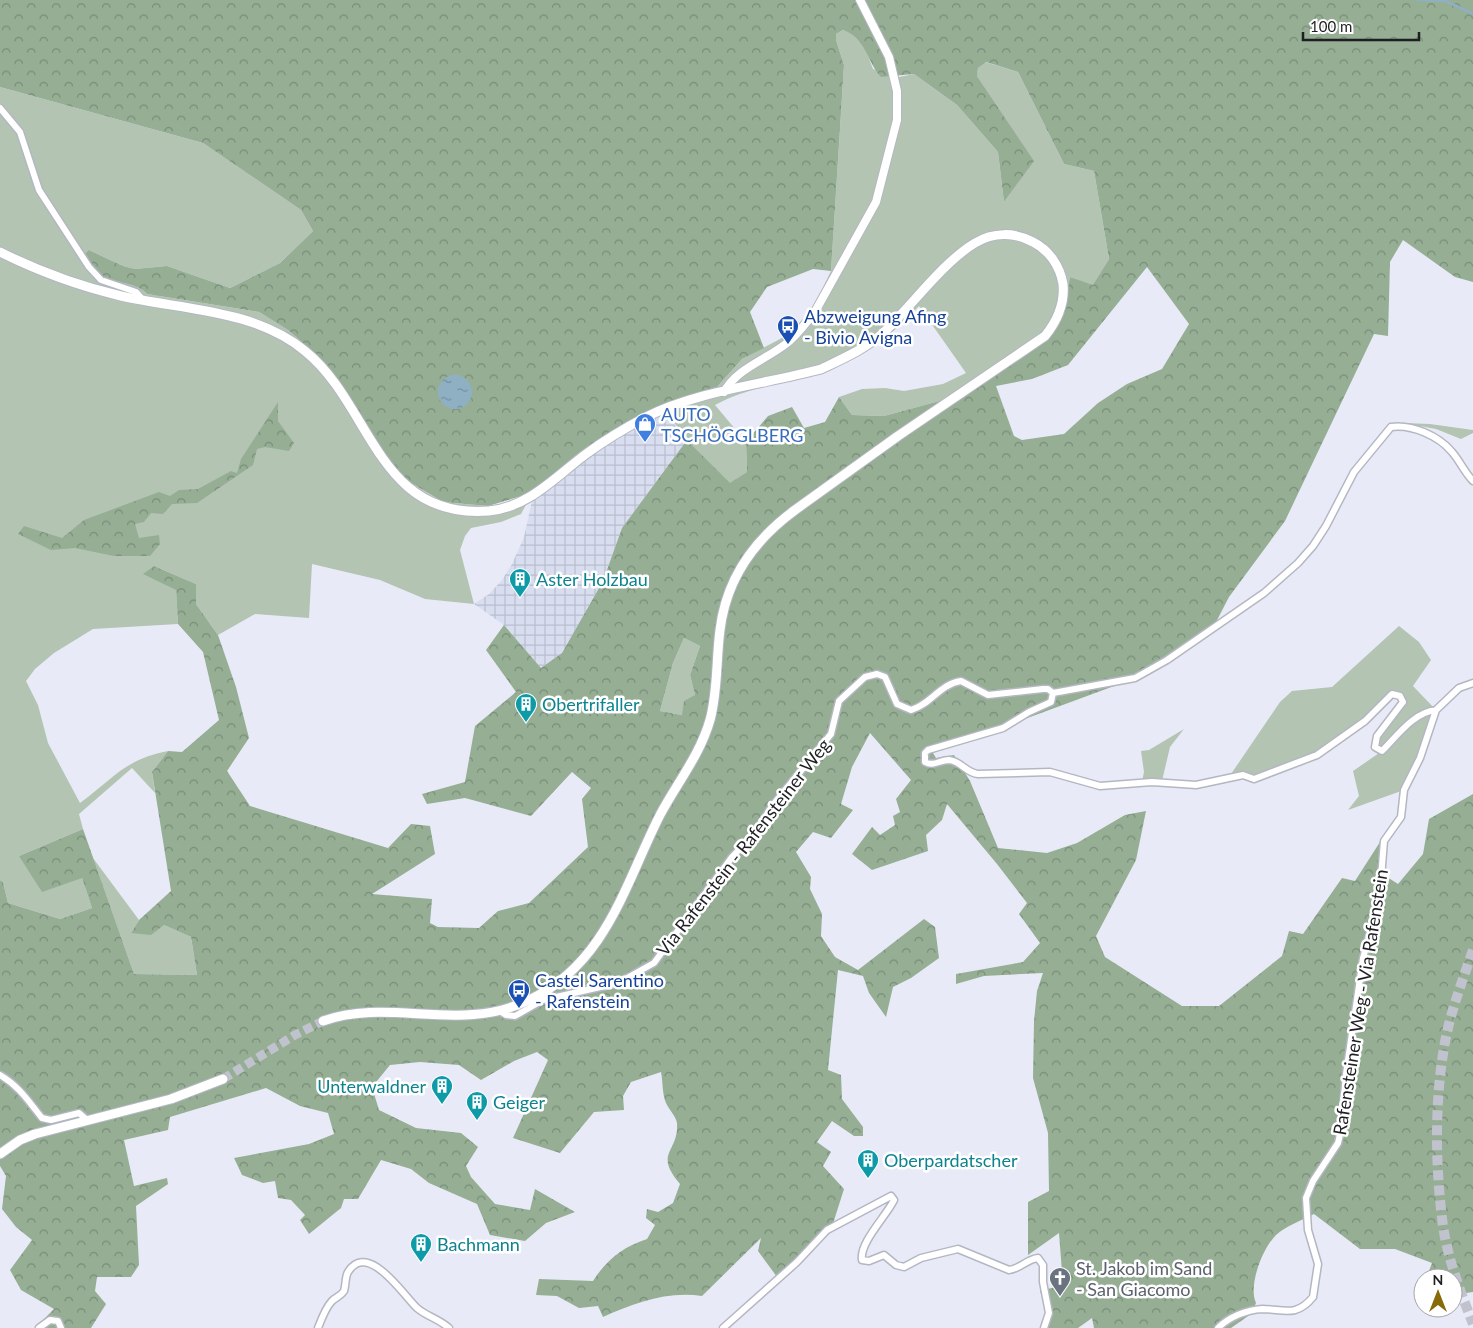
<svg xmlns="http://www.w3.org/2000/svg" width="1473" height="1328" viewBox="0 0 1473 1328" font-family="Lato,sans-serif">
<defs>
<pattern id="industrial-grid" width="8" height="8" patternUnits="userSpaceOnUse" patternTransform="scale(1.25)"><rect width="8" height="8" fill="#d8def0"/><path d="M0 4h8M4 0v8" fill="none" stroke="#b9bece"/></pattern>
<pattern id="forest-crowns" width="20" height="18" patternUnits="userSpaceOnUse" patternTransform="scale(1.25)"><rect width="20" height="18" fill="#95ae94"/><path d="M2 6a3 3 0 1 1 6 0M12 15a3 3 0 1 1 6 0" fill="none" stroke="#798d78"/></pattern>
<pattern id="water-ripples" width="26" height="14" patternUnits="userSpaceOnUse" patternTransform="scale(1.25)"><rect width="26" height="14" fill="#8fb0c3"/><path d="M2 4q2-2 4 0t4 0M15 11q2-2 4 0t4 0" fill="none" stroke="#748f9e"/></pattern>
</defs>
<rect width="100%" height="100%" fill="#e8ebf7"/>
<path fill="url(#industrial-grid)" d="M663,410L687,440L622,528L603,581L562,653L541,668L504,625L474,604L489,594L502,580L512,564L524,537L533,496L585,455Z"/>
<path fill="#b3c4b3" d="M843,30C861,36 867,52 873,69L899,77L914,74L957,105L998,152L1004,202L1033,161L977,76L978,68L985,62L1018,72L1064,164L1094,171L1109,259L1093,286L1070,277L1063,312L1041,333L943,400L884,416L852,415L839,397L862,389L885,388L904,391L943,384L966,373L919,306C886,343 847,367 799,379C769,386 742,390 715,405L746,442L747,472L730,484L687,440L662,406L717,387L742,359L797,330L812,310L831,271L844,65L836,40V34Z
M0,87L203,143L301,210L313,231L280,263L230,288L167,266L135,269L123,266L89,250L110,279L140,287L147,294L259,312L288,330L311,350L398,475L442,502L488,506L529,499L521,514L501,522L471,528L465,536L460,550L474,604L425,599L380,580L312,564L309,618L255,614L218,635L196,604V584L154,566L144,574L176,589L178,624L93,629L54,653L35,669L26,681L38,705L48,743L80,803C113,779 125,759 168,751L152,772L155,793L132,768L79,814L83,829L19,856L82,878L92,908L60,919L8,903L3,882L0,880Z
M1404,423L1430,424L1473,430V433L1461,439L1436,429Z
M1399,626L1419,642L1431,660L1413,686L1436,710L1404,790L1348,810L1359,796L1353,771L1382,751L1375,747L1377,736L1403,702L1392,694L1365,721L1317,755L1254,779L1243,775L1229,777L1280,702L1292,691L1332,687Z
M684,638L700,646L690,675L695,695L682,715L660,711L673,663Z
M1184,729L1170,747L1162,781L1141,786L1144,772L1141,751L1149,750Z
M93,858L139,920L131,933L164,925L191,937L197,975L134,974Z"/>
<path fill="url(#forest-crowns)" fill-rule="evenodd" d="M0,0H1473V282L1455,277L1403,240L1390,262L1388,336L1374,334L1285,521L1229,597L1215,624L1125,682L933,753L936,758L954,755L970,781L998,848L1047,853L1077,843L1125,815L1146,811L1136,860L1096,936L1105,957L1182,1006H1219L1282,956L1289,931L1303,934L1342,878L1355,881L1380,842L1384,875L1398,884L1423,854L1429,819L1473,794V1292L1459,1294L1453,1289V1278H1439L1429,1271L1432,1263L1395,1249H1360L1314,1214C1302,1220 1286,1226 1276,1235C1262,1249 1248,1286 1256,1303L1251,1314L1231,1328H1094L1092,1318L1078,1328H1041L1047,1311L1040,1291L1063,1285L1059,1233L1028,1255V1202L1049,1191L1048,1133L1033,1078L1034,1021L1037,991L1043,973L984,976L956,984V974L1023,962L1040,943L1019,914L1027,903L997,864L947,804L942,820L926,835L928,851L872,870L852,854L872,827L880,835L895,825L893,816L900,812L896,799L911,780L870,733L852,767L841,804L853,810L831,838L813,832L796,852L811,877L810,889L822,914L821,936L835,957L858,970L924,919L935,927L939,958L911,978L893,987L886,1017L869,993L863,976L838,970L828,1070L841,1075L842,1099L863,1127V1136H854L832,1121L817,1142L831,1152L823,1166L844,1189L830,1233L780,1281L758,1251L761,1238L702,1296C666,1291 635,1303 603,1317L598,1306L579,1308L557,1296L536,1295L539,1279L593,1281C607,1259 623,1247 647,1239L655,1225L646,1218L647,1209L658,1212L673,1203L680,1184C653,1152 679,1153 677,1123C676,1116 669,1110 666,1103C662,1094 663,1082 661,1072L631,1082L623,1096L624,1110L594,1112L560,1153L513,1138L548,1060L537,1052L514,1061L481,1080L459,1065L420,1062L390,1065L372,1087L379,1110L416,1128L461,1133L478,1147L466,1166L471,1177L495,1204L530,1210L535,1189L575,1212L546,1223L525,1241L490,1235L477,1204L429,1183L411,1169L381,1160L358,1199H344L341,1208L309,1234L300,1220L305,1215L291,1200L278,1198L275,1181L263,1183L242,1175L234,1158L309,1144L334,1134L328,1113L300,1106L266,1088L170,1117L168,1130L124,1140L134,1186L167,1178L168,1184L136,1206L139,1265L131,1277H97L95,1291L106,1304L91,1328H35L54,1309L21,1290L10,1270L32,1240L16,1227L2,1209L6,1176L0,1166V880L3,882L8,903L60,919L92,908L82,878L42,892L19,856L83,829L134,974L197,975L191,937L164,925L151,935L131,933L139,920L171,891L152,772L168,751L182,752L219,720L203,652L178,624L176,590L143,574L154,566L196,584V604L218,635L236,687L249,738L227,771L250,806L388,848L411,824L430,826L435,854L372,894L432,899L430,923L438,927L479,928L498,911L529,903L588,847L582,799L591,788L572,772L531,816L465,798L427,804L422,794L465,782L475,726L516,692L486,650L504,625L541,668L562,653L603,581L622,528L687,440L730,483L747,472L746,442L768,416L792,407L804,428L825,422L839,397L852,415L884,416L943,400L1041,333L1063,312L1070,277L1093,285L1109,259L1094,171L1064,164L1018,72L986,62L978,68L977,76L1034,161L1004,202L998,152L957,105L914,74L881,77C867,62 866,38 843,30L836,34V40L844,65L831,271L813,269L767,287L750,312L764,348L742,359L717,387L662,406L634,418L605,436L528,494L488,506L443,502L398,475L311,350L288,330L259,312L147,294C136,281 117,285 103,276C95,271 90,262 85,254L89,250L123,266L135,269L167,266L230,288L280,263L313,231L301,210L203,143L0,87ZM1147,267L1189,324L1162,369L1127,384L1098,403L1064,434L1022,440L1014,436L996,386L1032,379L1068,365ZM684,638L700,646L690,675L695,695L684,701L682,715L660,711L673,663Z
M278,402V421L294,443L289,451L265,447L257,449L253,465L197,503L172,504L163,514L151,513L144,522L135,524L139,538L159,535L160,544L150,556H114L75,548L51,550L18,534L24,526L62,538L84,520L159,492L170,496L179,490L198,489L231,471L237,473L241,459Z"/>
<path fill="url(#water-ripples)" d="M438 392a17 17 0 1 1 34 0a17 17 0 1 1-34 0Z"/>
<g fill="none" stroke-linecap="round" stroke-linejoin="round">
<path stroke="#8fb0c3" stroke-width="2.5" d="M1418,0L1446,1L1473,14"/>
<path stroke="#c0c2cd" stroke-width="9" stroke-dasharray="9 4.5" stroke-linecap="butt" d="M223,1079L295,1035L323,1021"/>
<path stroke="#c0c2cd" stroke-width="10" stroke-dasharray="10 5" stroke-linecap="butt" d="M1473,950C1463,979 1452,1008 1446,1037C1434,1098 1435,1165 1443,1226C1448,1260 1461,1293 1473,1324"/>
<g stroke="#b4b7c2" stroke-width="9">
<path id="minor" d="M0,108L20,132L39,190L89,267L101,280L136,292L144,301
M1053,693L1051,702L1029,712L1003,728L928,750L925,753V762C933,767 940,760 949,760C961,761 966,773 978,774L1050,772L1100,786L1152,782L1196,785L1243,775L1254,779L1317,755L1365,721L1392,694L1400,696L1403,702L1377,736L1375,747L1382,751C1397,736 1414,712 1436,710
M1053,693L1135,678L1167,660L1264,593L1298,563L1313,546L1326,526L1354,472L1391,427C1412,424 1439,436 1452,452C1460,461 1464,472 1473,481
M500,1011L506,1015L515,1016L543,1000L618,983L654,963L732,857L754,834L773,805L831,734L839,701L865,677L877,674L885,677L897,704L911,710C930,705 940,684 961,681L988,695L1043,689H1048L1053,693
M0,1075C19,1086 29,1102 42,1118L51,1120L79,1113L87,1120
M39,1328L50,1320L58,1321L61,1328
M318,1328C321,1320 326,1307 332,1301C336,1297 341,1296 344,1291C346,1285 345,1277 348,1272C368,1240 404,1296 417,1308C426,1316 439,1319 449,1328
M723,1328L797,1262L827,1230L891,1196L894,1200C887,1215 859,1243 862,1260L869,1261L884,1255L896,1265L904,1267L921,1258L958,1249L1009,1270C1020,1269 1027,1259 1038,1258L1043,1265V1282L1049,1313L1044,1328
M1218,1328C1229,1317 1246,1310 1262,1309C1283,1309 1296,1318 1313,1297L1318,1264L1308,1230L1306,1198L1313,1181L1338,1143L1341,1130L1346,1074L1363,958L1379,902L1384,841L1401,817L1404,790L1420,758L1436,710L1459,688L1473,683"/>
</g>
<g stroke="#b4b7c2" stroke-width="10">
<path id="tertiary" d="M724,392C737,368 766,360 787,343C798,334 807,322 816,310L876,202L897,120V91L889,57L860,0"/>
</g>
<g stroke="#b4b7c2" stroke-width="11">
<path id="secondary" d="M0,252C38,271 79,286 121,296C183,310 254,309 305,351C372,405 377,520 489,511C529,507 555,477 586,454C605,440 625,428 646,417C698,391 765,384 821,369C842,359 865,349 883,333C911,307 943,262 975,243C993,232 1015,232 1033,242C1049,250 1060,266 1063,284C1065,304 1057,321 1045,336L898,436L795,510C754,540 726,580 720,630C716,660 718,691 710,720C700,755 677,783 660,815C625,884 606,964 529,1000C460,1034 390,997 323,1021
M0,1154L20,1140L35,1134L171,1099L223,1079"/>
</g>
<use href="#minor" stroke="#fff" stroke-width="6"/>
<use href="#tertiary" stroke="#fff" stroke-width="8"/>
<use href="#secondary" stroke="#fff" stroke-width="9"/>
</g>
<defs>
<g id="bus-pin" transform="scale(1.125)"><path d="M0 17L-7.5 6A9.5 9.5 0 1 1 7.5 6Z" fill="#1a4fb4" stroke="#fff"/><path d="M-5-6H5V4H4V6H2V4H-2V6H-4V4H-5ZM-3.5-4V0h7V-4ZM-3.5 1.2v1.5H-2V1.2ZM2 1.2v1.5H3.5V1.2Z" fill="#fff"/></g>
<g id="shop-pin" transform="scale(1.125)"><path d="M0 17L-7.5 6A9.5 9.5 0 1 1 7.5 6Z" fill="#3f7fe0" stroke="#fff"/><path d="M-5-2.5h2.3a2.7 3.5 0 0 1 5.4 0H5L5.5 6h-11ZM-1.5-2.5h3a1.5 2.3 0 0 0-3 0Z" fill="#fff"/></g>
<g id="building-pin" transform="scale(1.125)"><path d="M0 17L-7.5 6A9.5 9.5 0 1 1 7.5 6Z" fill="#0f9aa8" stroke="#fff"/><path d="M-4-6H4V6H1V3H-1V6H-4ZM-2.5-4.3h1.7v1.8h-1.7ZM.8-4.3h1.7v1.8H.8ZM-2.5-1h1.7V.8h-1.7ZM.8-1h1.7V.8H.8Z" fill="#fff"/></g>
<g id="church-pin" transform="scale(1.125)"><path d="M0 17L-7.5 6A9.5 9.5 0 1 1 7.5 6Z" fill="#6b7280" stroke="#fff"/><path d="M-1.2-6h2.4v3.5h3.3v2.4h-3.3V6h-2.4V-.1h-3.3v-2.4h3.3Z" fill="#fff"/></g>
</defs>
<g fill-rule="evenodd">
<use href="#bus-pin" x="788" y="326"/>
<use href="#shop-pin" x="645" y="424"/>
<use href="#building-pin" x="520" y="579"/>
<use href="#building-pin" x="526" y="704"/>
<use href="#bus-pin" x="519" y="990"/>
<use href="#building-pin" x="442" y="1086"/>
<use href="#building-pin" x="477" y="1102"/>
<use href="#building-pin" x="868" y="1160"/>
<use href="#building-pin" x="421" y="1244"/>
<use href="#church-pin" x="1060" y="1278"/>
</g>
<g text-anchor="middle" dominant-baseline="central" stroke-width="5" stroke-linejoin="round" paint-order="stroke">
<g font-size="18" fill="#164399" stroke="#fff" text-anchor="start">
<text x="804" y="316">Abzweigung Afing<tspan x="804" dy="21">- Bivio Avigna</tspan></text>
<text x="535" y="980">Castel Sarentino<tspan x="535" dy="21">- Rafenstein</tspan></text>
</g>
<g font-size="18" fill="#366cbe" stroke="#fff" text-anchor="start">
<text x="661" y="414">AUTO<tspan x="661" dy="21">TSCHÖGGLBERG</tspan></text>
</g>
<g font-size="18" fill="#0d838f" stroke="#fff" text-anchor="start">
<text x="536" y="579">Aster Holzbau</text>
<text x="542" y="704">Obertrifaller</text>
<text x="426" y="1086" text-anchor="end">Unterwaldner</text>
<text x="493" y="1102">Geiger</text>
<text x="884" y="1160">Oberpardatscher</text>
<text x="437" y="1244">Bachmann</text>
</g>
<g font-size="18" fill="#1e1f23" stroke="#fff">
<text transform="translate(743 847) rotate(-52)">Via Rafenstein - Rafensteiner Weg</text>
<text transform="translate(1360 1002) rotate(-81)">Rafensteiner Weg - Via Rafenstein</text>
</g>
<g font-size="18" fill="#5b616d" stroke="#fff" text-anchor="start">
<text x="1076" y="1268">St. Jakob im Sand<tspan x="1076" dy="21">- San Giacomo</tspan></text>
</g>
</g>
<g transform="translate(1438 1293)"><circle r="24" fill="#ffffff" stroke="#a5a5a7"/>
<path d="M0-4L9 19L0 12L-9 19Z" fill="#886a08"/>
<text y="-8" font-size="14" font-weight="bold" text-anchor="middle" fill="#1e1f23">N</text>
</g>
<path d="M1303 32v8h116v-8" fill="none" stroke="#1e1f23" stroke-width="2.5"/>
<text x="1310" y="32" font-size="15" fill="#1e1f23" stroke="#ffffff" stroke-width="4" paint-order="stroke">100 m</text>
</svg>
